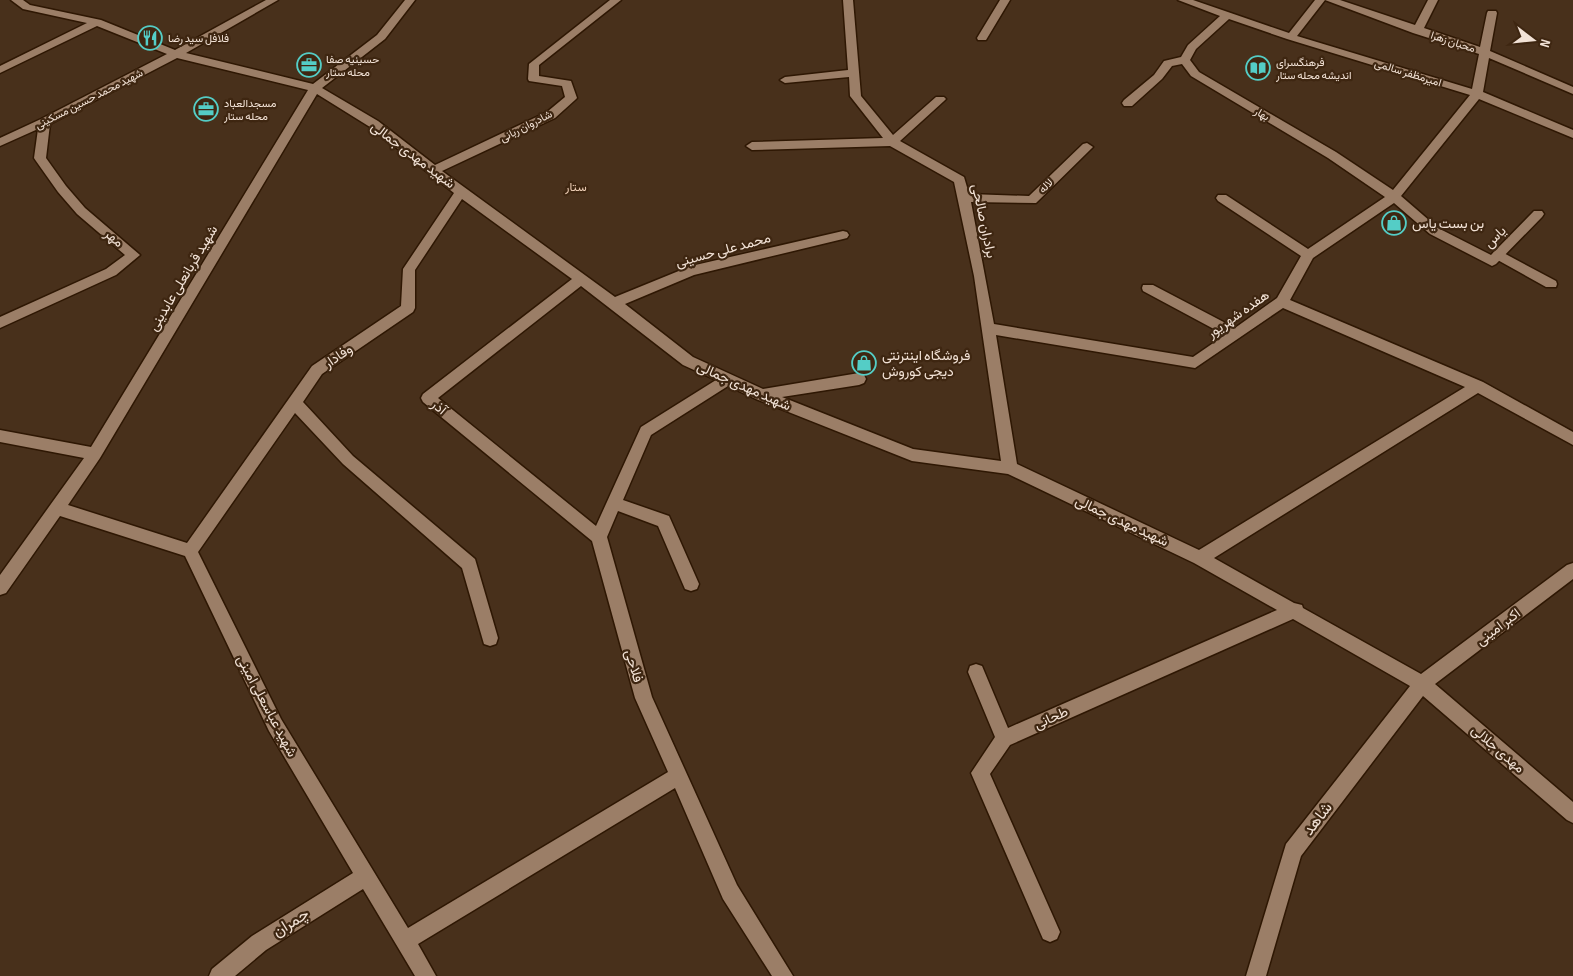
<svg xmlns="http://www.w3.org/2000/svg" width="1573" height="976" viewBox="0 0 1573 976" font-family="'Sofia Sans Condensed',Vazirmatn,sans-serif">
<rect width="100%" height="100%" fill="#48301b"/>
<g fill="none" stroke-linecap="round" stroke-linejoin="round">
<g stroke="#2e1703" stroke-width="3">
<path id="service" d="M1000,0H1010L986,40H978L977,38Z
M1498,250L1556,281L1557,284L1556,287H1546L1494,258L1492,255L1494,252Z"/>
</g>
<g stroke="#2e1703" stroke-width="3">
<path id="minor" d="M11,0H23L30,5L101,20L175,50L266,0H278L186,53L313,84L377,35L405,0H415L385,39L322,88L378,121L435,165L547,112L565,97L562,86L529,81L528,79L529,64L610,0H621L539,65V76L571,81L577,98L575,100L555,118L442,171L615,297L691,266L843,231L847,232L849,235L847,238L843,239L694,275L625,304L693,357L763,389L859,373L864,375L866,379L864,383L859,385L782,397L913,449L1001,461L974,276L954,182L890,146L752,150L746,146L752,142L883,138L850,96L849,77L785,83L780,80L785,77L848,70L843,0H853L861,96L893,135L936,97H944L946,99L944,101L900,141L964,177L969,194L1029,196L1083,144L1087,143L1093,147L1036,203L971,202L994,324L1193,357L1225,335L1143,291L1142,288L1143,285H1153L1235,328L1277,298L1301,256L1218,201L1216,198L1218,195H1226L1308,249L1385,197L1328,158L1191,76L1182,64L1172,66L1162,79L1132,106H1124L1122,103L1124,100L1154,75L1164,61L1181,57L1188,45L1220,16L1178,0H1193L1289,33L1315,0H1340L1415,25L1428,0H1438L1424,28L1480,47L1487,13L1488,11H1496L1497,13L1490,51L1573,87V94L1489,58L1483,92L1573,130V138L1479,99L1401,196L1438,228L1491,255L1534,211H1542L1544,214L1542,217L1496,264L1492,266L1430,234L1394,203L1313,258L1290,300L1483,382L1573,432V445L1478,393L1214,558L1294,603L1302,605L1303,608L1421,674L1567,565L1573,563V579L1435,684L1573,802V823L1567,820L1423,696L1301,856L1266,976H1246L1286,844L1410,686L1293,619L1010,745L990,774L1060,932L1057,939L1050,942L1043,939L971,773L995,737L968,672L970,666L976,664L982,666L1008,728L1277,610L1194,563L1008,474L912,461L756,399L728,386L651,435L623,500L669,516L699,584L697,589L691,591L685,589L658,526L618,511L607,537L652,697L737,885L793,976H772L723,899L675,788L418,944L436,976H415L363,889L266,950L235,976H209L212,969L252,936L353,873L269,731L185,556L60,516L6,593L0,595V575L84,458L0,442V430L91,447L308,90L177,58L50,124L46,158L66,186L85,208L140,255L116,275L0,328V317L106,269L125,255L77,214L58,192L36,161L34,158L38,129L0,146V138L41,119L167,54L97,26L0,73V66L87,23L23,9ZM1325,0L1413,33L1479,54L1472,89L1297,36ZM1229,19L1287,39L1470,95L1393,190L1336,152L1199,72L1190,60L1196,49ZM317,94L370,127L454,193L403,269L401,306L312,366L187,543L68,505L100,458ZM462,199L572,279L423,394L421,398L423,402L592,541L635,698L668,772L408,928L281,719L198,552L295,413L343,464L462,568L484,644L490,646L496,644L498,638L475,559L353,456L303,402L322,374L413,312L415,308V270ZM581,286L683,365L716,380L641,427L596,526L438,398ZM1283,308L1465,387L1199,550L1017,464L996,335L1195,368Z"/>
</g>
<use href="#service" fill="#9b7e67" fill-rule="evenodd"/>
<use href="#minor" fill="#9b7e67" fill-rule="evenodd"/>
</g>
<defs>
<g id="restaurant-ring" transform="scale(1.25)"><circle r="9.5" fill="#3e2611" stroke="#54cdc6" stroke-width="1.5"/><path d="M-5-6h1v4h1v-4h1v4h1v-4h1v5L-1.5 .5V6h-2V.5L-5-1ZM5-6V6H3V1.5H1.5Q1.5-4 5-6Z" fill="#54cdc6"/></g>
<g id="office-ring" transform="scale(1.25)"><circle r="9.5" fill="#3e2611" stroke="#54cdc6" stroke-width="1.5"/><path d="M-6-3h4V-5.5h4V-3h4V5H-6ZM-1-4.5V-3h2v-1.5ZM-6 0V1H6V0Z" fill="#54cdc6"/></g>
<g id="library-ring" transform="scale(1.25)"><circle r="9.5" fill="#3e2611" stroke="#54cdc6" stroke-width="1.5"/><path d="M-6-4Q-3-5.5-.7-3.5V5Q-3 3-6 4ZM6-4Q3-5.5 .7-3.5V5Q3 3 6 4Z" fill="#54cdc6"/></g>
<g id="shop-ring" transform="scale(1.25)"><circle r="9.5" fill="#3e2611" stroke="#54cdc6" stroke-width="1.5"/><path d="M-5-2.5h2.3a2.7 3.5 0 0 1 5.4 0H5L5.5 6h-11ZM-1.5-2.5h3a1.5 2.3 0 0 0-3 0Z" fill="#54cdc6"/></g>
</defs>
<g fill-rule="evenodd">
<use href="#restaurant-ring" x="150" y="38"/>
<use href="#office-ring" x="309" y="65"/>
<use href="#library-ring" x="1258" y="68"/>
<use href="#office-ring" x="206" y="109"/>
<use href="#shop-ring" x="1394" y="223"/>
<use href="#shop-ring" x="864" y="363"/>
</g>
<g text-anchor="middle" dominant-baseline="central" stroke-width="4.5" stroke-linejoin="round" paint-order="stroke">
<g font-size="11" fill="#f2e2d6" stroke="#3e2611" text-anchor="start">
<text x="168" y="38">فلافل سید رضا</text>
<text x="326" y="59">حسینیه صفا<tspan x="326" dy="13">محله ستار</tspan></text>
<text x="1276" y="62">فرهنگسرای<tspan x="1276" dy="13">اندیشه محله ستار</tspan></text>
<text x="224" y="103">مسجدالعباد<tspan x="224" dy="13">محله ستار</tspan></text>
</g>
<g font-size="11" fill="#f2e2d6" stroke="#3e2611">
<text transform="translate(1453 42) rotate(18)">محبان زهرا</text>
<text transform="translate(1408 73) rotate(17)">امیرمظفر سالمی</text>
<text transform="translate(89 99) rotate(-27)">شهید محمد حسین مسکینی</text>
<text transform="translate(1262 114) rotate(30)">بهار</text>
<text transform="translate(526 126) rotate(-27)">شادروان ربانی</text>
<text transform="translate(1046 186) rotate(-44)">لاله</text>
</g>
<g font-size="12" fill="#efcfb7" stroke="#3e2611">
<text x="576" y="187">ستار</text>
</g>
<g font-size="14" fill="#f2e2d6" stroke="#3e2611">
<text transform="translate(413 155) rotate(37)">شهید مهدی جمالی</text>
<text transform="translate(984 221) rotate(78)">برادران صالحی</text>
<text transform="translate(1495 237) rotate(-45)">یاس</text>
<text transform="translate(114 238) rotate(40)">مهر</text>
<text transform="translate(723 250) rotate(-15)">محمد علی حسینی</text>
<text transform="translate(183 278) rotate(-59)">شهید قربانعلی عابدینی</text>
<text transform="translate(1238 314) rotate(-35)">هفده شهریور</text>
<text transform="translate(338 356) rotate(-34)">وفادار</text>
<text transform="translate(744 386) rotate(24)">شهید مهدی جمالی</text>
<text transform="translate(439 407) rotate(41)">آذر</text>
<text transform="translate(1122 521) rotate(25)">شهید مهدی جمالی</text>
<text transform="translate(1498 627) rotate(-37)">اکبر امینی</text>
<text transform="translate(634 666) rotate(74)">فلاحی</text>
<text transform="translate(267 706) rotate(62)">شهید عباسعلی امینی</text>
<text transform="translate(1051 718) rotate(-24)">طحانی</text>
<text transform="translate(1498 749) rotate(41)">مهدی جلالی</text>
</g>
<g font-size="14" fill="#f2e2d6" stroke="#3e2611" text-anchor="start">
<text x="1412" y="223">بن بست یاس</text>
<text x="882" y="355">فروشگاه اینترنتی<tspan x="882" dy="16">دیجی کوروش</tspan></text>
</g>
<g font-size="16" fill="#f2e2d6" stroke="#3e2611">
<text transform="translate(1318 819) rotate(-52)">شاهد</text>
<text transform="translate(291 923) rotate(-32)">چمران</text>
</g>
</g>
<g transform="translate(1533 40) rotate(106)" stroke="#3e2611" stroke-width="4" paint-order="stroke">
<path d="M0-4L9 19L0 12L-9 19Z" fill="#f2e2d6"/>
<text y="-8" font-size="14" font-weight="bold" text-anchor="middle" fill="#f2e2d6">N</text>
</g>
</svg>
